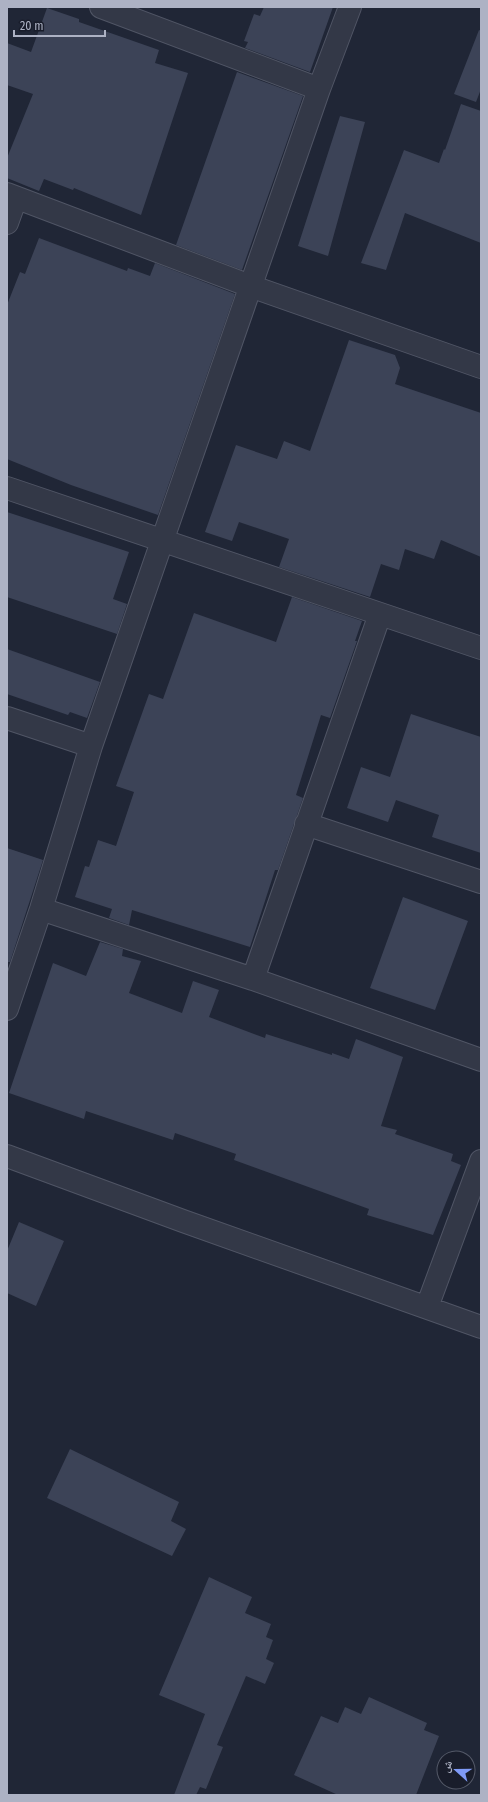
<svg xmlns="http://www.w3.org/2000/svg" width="488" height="1802" viewBox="0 0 488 1802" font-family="'Fira Sans Condensed','Noto Naskh Arabic',sans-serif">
<rect width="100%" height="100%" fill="#202636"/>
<path fill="#3c4357" d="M264,7H333L310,72L245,48L248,42L244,41L254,14L260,16Z
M47,8L79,19V22L159,50L155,63L188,73L141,215L74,188L73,190L44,179L39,191L7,178V158L33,94L7,85V43L31,52Z
M479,30L481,31V89L476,102L454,94Z
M237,72L303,96L242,270L176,245Z
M461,104L481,111V243L405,213L386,270L361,263L404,150L439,163L444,149L445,150Z
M340,116L365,122L328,256L298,246Z
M39,238L127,271L128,268L150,276L155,263L235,294L158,515L71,485L7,459V305L20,272L25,274Z
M349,340L395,355L400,368L395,384L481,413V557L441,540L434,559L405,549L399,570L381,564L370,597L279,567L289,539L239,522L232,541L205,532L236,445L277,459L284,441L310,451Z
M7,512L129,552L113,599L127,604L117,634L7,597Z
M292,597L362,621L355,641H357L330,718L321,715L296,795L303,798L278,870H275L250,947L132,910L129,925L109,918L112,909L75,897L85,866L89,867L98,840L116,846L134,792L116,786L149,694L163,699L194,613L276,642Z
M7,649L100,682L87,718L70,712L68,715L7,694Z
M411,714L481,737V853L432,837L439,815L396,800L388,822L347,808L361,767L390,777Z
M7,848L43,860L10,962H7Z
M403,897L468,921L435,1010L370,988Z
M100,942L123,949L122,956L141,961L129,993L182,1013L193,981L219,990L209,1017L265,1038L266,1034L332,1055V1053L349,1059L356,1039L403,1057L381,1126L397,1130L395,1134L453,1154L451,1161L461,1165L433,1235L367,1215L369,1209L234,1160L236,1154L175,1133L173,1140L86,1111L84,1119L9,1093L53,963L86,976Z
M19,1222L64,1241L36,1306L7,1293V1251Z
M70,1449L179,1502L171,1521L186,1529L172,1556L47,1498Z
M209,1577L252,1597L245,1613L271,1624L266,1637L273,1640L266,1659L274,1663L265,1684L246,1676L217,1745L223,1747L206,1789L200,1787L196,1795H174L205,1714L159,1695Z
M369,1697L427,1723L424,1730L439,1736L416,1795H338L294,1775L321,1716L338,1723L345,1707L361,1714Z"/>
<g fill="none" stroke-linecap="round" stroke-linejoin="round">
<g stroke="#505565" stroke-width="24">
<path id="minor" d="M101,7L319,89
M7,194L250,286L481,367
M7,223L16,198
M7,488L481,648
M7,718L91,746
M306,824L481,882
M41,909L253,979L481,1060
M253,979L380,614
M7,1009L41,909L91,746L319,89L350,7
M7,1156L183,1221L481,1327
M427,1307L481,1161"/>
</g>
<use href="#minor" stroke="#333847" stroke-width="22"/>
</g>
<rect width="488" height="1802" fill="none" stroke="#adb2c4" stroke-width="16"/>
<g transform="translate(456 1770) rotate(291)"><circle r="19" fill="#191d2b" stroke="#545968"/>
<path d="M0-3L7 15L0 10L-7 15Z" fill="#7f9af7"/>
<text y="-6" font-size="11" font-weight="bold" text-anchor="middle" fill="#adb2c4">ش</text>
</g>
<path d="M14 30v6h91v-6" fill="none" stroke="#adb2c4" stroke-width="2"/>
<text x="20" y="30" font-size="12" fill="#adb2c4" stroke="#191d2b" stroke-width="3" paint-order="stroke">20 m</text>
</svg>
